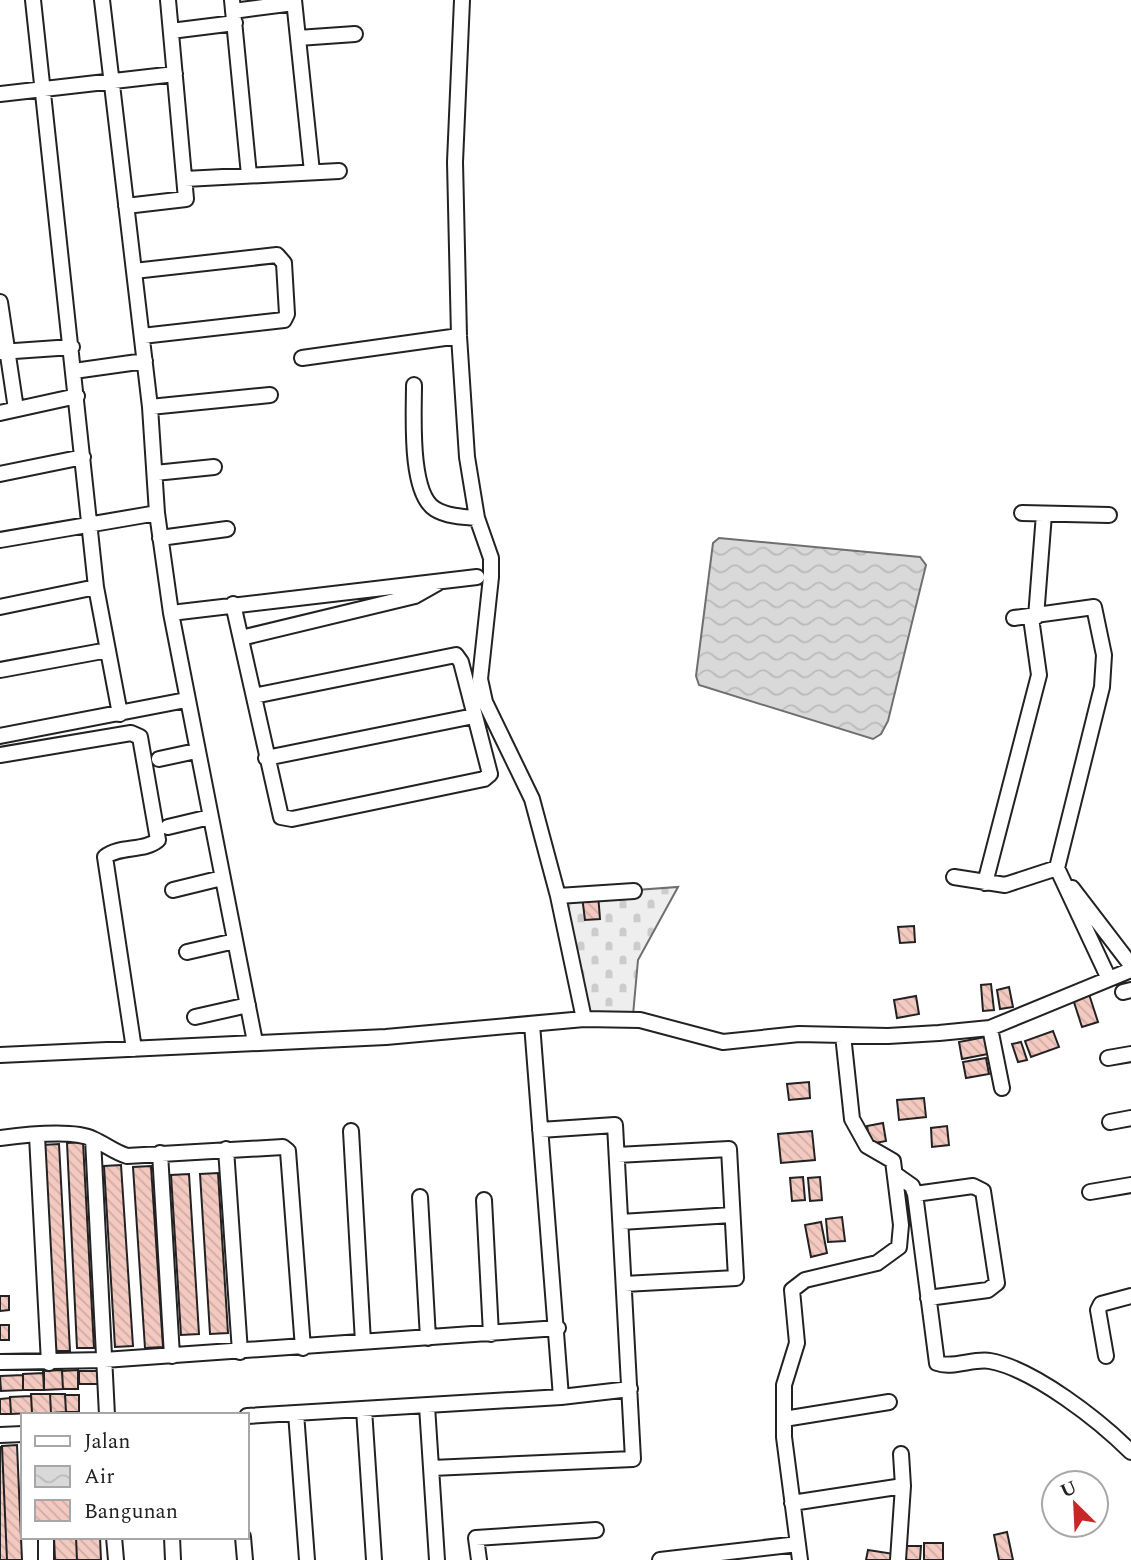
<svg xmlns="http://www.w3.org/2000/svg" width="1131" height="1560" viewBox="0 0 1131 1560" font-family="Spectral,serif">
<defs>
<pattern id="cemetery-stones" width="16" height="16" patternUnits="userSpaceOnUse" patternTransform="scale(1.75)"><rect width="16" height="16" fill="#eee"/><path d="M2 7V4a2 2 0 0 1 4 0v3zM10 15v-3a2 2 0 0 1 4 0v3z" fill="#ccc"/></pattern>
<pattern id="water-waves" width="16" height="10" patternUnits="userSpaceOnUse" patternTransform="scale(1.75)"><rect width="16" height="10" fill="#d9d9d9"/><path d="M0 5q4-4 8 0t8 0" fill="none" stroke="#bababa"/></pattern>
<pattern id="building-back-hatch" width="6" height="6" patternUnits="userSpaceOnUse" patternTransform="scale(1.75)"><rect width="6" height="6" fill="#f3c9c0"/><path d="M-1 5l2 2M0 0l6 6M5-1l2 2" fill="none" stroke="#d0aca5"/></pattern>
</defs>
<rect width="100%" height="100%" fill="#fff"/>
<path fill="url(#cemetery-stones)" stroke="#6f6f6f" stroke-width="2" d="M678,887L638,960L633,1015L580,1017L554,896Z"/>
<path fill="url(#water-waves)" stroke="#6f6f6f" stroke-width="2" d="M719,538L920,557L926,565L888,721L881,734L873,739L699,685L696,676L713,543Z"/>
<path fill="url(#building-back-hatch)" stroke="#222" stroke-width="2" d="M598,894L600,919L585,920L582,896Z
M914,926L915,942L900,943L898,927Z
M991,984L994,1010L983,1011L981,985Z
M1009,987L1013,1007L1000,1009L997,990Z
M1088,991L1098,1022L1082,1027L1072,996Z
M916,996L919,1014L897,1018L894,1000Z
M1053,1031L1059,1047L1031,1057L1025,1041Z
M985,1037L988,1054L962,1059L959,1042Z
M1021,1042L1027,1060L1018,1062L1012,1044Z
M986,1058L989,1074L966,1078L963,1062Z
M809,1082L810,1098L789,1100L787,1084Z
M924,1098L926,1117L899,1120L897,1100Z
M883,1123L886,1141L870,1144L867,1126Z
M947,1126L949,1145L932,1147L931,1128Z
M812,1131L815,1160L781,1163L778,1134Z
M83,1142L94,1348H77L67,1143Z
M59,1144L70,1351H53L42,1145Z
M121,1165L133,1346L115,1347L104,1166Z
M151,1166L163,1347L145,1348L133,1167Z
M218,1173L228,1333L210,1334L200,1174Z
M189,1174L199,1334L181,1335L171,1175Z
M803,1177L805,1200L792,1201L790,1178Z
M820,1177L822,1200L810,1201L808,1178Z
M842,1217L845,1241L828,1242L826,1219Z
M821,1222L827,1253L811,1257L805,1225Z
M0,1296H9V1310L0,1311Z
M0,1325H9V1340H0Z
M78,1370V1389H63L62,1371Z
M43,1371L62,1370L63,1389L44,1390Z
M79,1371H98L99,1384H79Z
M44,1373V1390H23V1374Z
M23,1375V1390L1,1391L0,1376Z
M31,1394H50L51,1413H32Z
M50,1394H65L66,1412L51,1413Z
M65,1395H79V1412H66Z
M31,1396L32,1413L11,1414L10,1397Z
M10,1398L11,1414H0V1399Z
M17,1445L22,1560H7L2,1446Z
M0,1447H2L7,1560H0Z
M1007,1532L1013,1560H999L994,1535Z
M54,1537H76L77,1560H55Z
M76,1537H100L101,1560H77Z
M924,1543H943V1560H924Z
M901,1546H921L920,1560H901Z
M868,1550L894,1554L893,1560H866Z"/>
<g fill="none" stroke-linecap="round" stroke-linejoin="round">
<g stroke="#222" stroke-width="18">
<path id="minor" d="M33,0L96,587L120,714
M102,0L150,407L157,513L171,613L255,1042
M232,0L249,175
M294,0L312,172
M462,0L455,162L459,336L467,457L477,518L491,558V577L480,679L485,702L532,799L558,896L584,1019
M233,11L294,3
M171,31L235,23
M298,38L355,34
M0,94L175,74
M185,179L339,171
M126,206L186,199L168,0
M134,271L277,255L284,263L287,314L284,320L142,336
M0,302L16,409
M0,352L72,347
M302,358L459,336
M74,371L145,361
M414,385C414,414 409,493 435,509C446,516 463,517 477,518
M150,407L270,395
M0,413L77,396
M155,473L214,467
M0,474L83,457
M1022,513L1109,515
M160,538L227,529
M0,540L157,513
M233,604L281,817L292,819L484,779L490,774L461,662L456,655L254,696
M0,607L96,587
M171,613L477,577
M1036,617L1044,514
M1014,618L1094,607L1104,655L1102,687L1057,868L1109,979
M241,638L415,596L438,583
M0,670L108,650
M0,736L186,700
M0,755L131,733L140,737L158,840C144,852 120,845 105,857L134,1049
M266,758L474,716
M159,759L196,751
M168,827L210,817
M954,877L1005,885L1057,868
M985,883L1039,675L1031,618
M1072,888L1131,965
M173,890L222,878
M558,896L634,891
M187,952L235,941
M1123,992L1131,990
M195,1017L248,1005
M990,1028L1002,1088
M0,1055L386,1037L584,1019L640,1020L723,1042L799,1034L888,1036L939,1033L990,1028L1131,970
M1108,1058L1131,1054
M1110,1122L1131,1118
M351,1131L363,1342
M37,1136L49,1363
M0,1138C23,1135 73,1129 93,1139C105,1144 114,1152 127,1156L283,1147L288,1151L303,1348
M93,1139L107,1415
M226,1149L240,1352
M160,1153L172,1356
M617,1155L729,1149L736,1278L624,1284
M895,1174L912,1186L915,1194L937,1363C952,1369 974,1358 990,1361C1034,1369 1100,1421 1131,1452
M1090,1192L1131,1185
M915,1194L973,1186L983,1191L997,1283L988,1290L928,1298
M420,1197L428,1338
M484,1200L491,1334
M621,1222L732,1215
M1106,1356L1098,1310L1101,1304L1131,1296
M0,1362L104,1360L558,1328
M561,1397L630,1389
M427,1406L437,1560
M364,1409L374,1560
M296,1413L307,1560
M247,1416L561,1397L532,1024
M784,1419L889,1402
M0,1435L23,1434
M432,1468L633,1459L615,1125L540,1130
M792,1503L903,1486
M46,1537V1560
M114,1537L116,1560
M172,1537L173,1560
M243,1537L245,1560
M479,1560L476,1538L596,1530
M660,1560L798,1544
M800,1560L784,1437V1385L797,1343L792,1290L805,1280L877,1263L899,1247L901,1225L893,1161L867,1146L852,1119L843,1035
M898,1560L903,1486L901,1454"/>
</g>
<use href="#minor" stroke="#fff" stroke-width="14"/>
</g>
<rect x="21" y="1413" width="228" height="126" fill="#ffffff" stroke="#a7a7a7" stroke-width="2"/>
<rect x="35" y="1436" width="35" height="10" fill="#ffffff" stroke="#a7a7a7" stroke-width="2"/>
<text x="84" y="1448" font-size="21" fill="#222222">Jalan</text>
<rect x="35" y="1466" width="35" height="21" fill="url(#water-waves)" stroke="#a7a7a7" stroke-width="2"/>
<text x="84" y="1483" font-size="21" fill="#222222">Air</text>
<rect x="35" y="1500" width="35" height="21" fill="url(#building-back-hatch)" stroke="#a7a7a7" stroke-width="2"/>
<text x="84" y="1518" font-size="21" fill="#222222">Bangunan</text>
<g transform="translate(1075 1504) rotate(336)"><circle r="33" fill="#ffffff" stroke="#a7a7a7" stroke-width="2"/>
<path d="M0-5L12 26L0 18L-12 26Z" fill="#c62828"/>
<text y="-10" font-size="19" font-weight="bold" text-anchor="middle" fill="#222222">U</text>
</g>
</svg>
